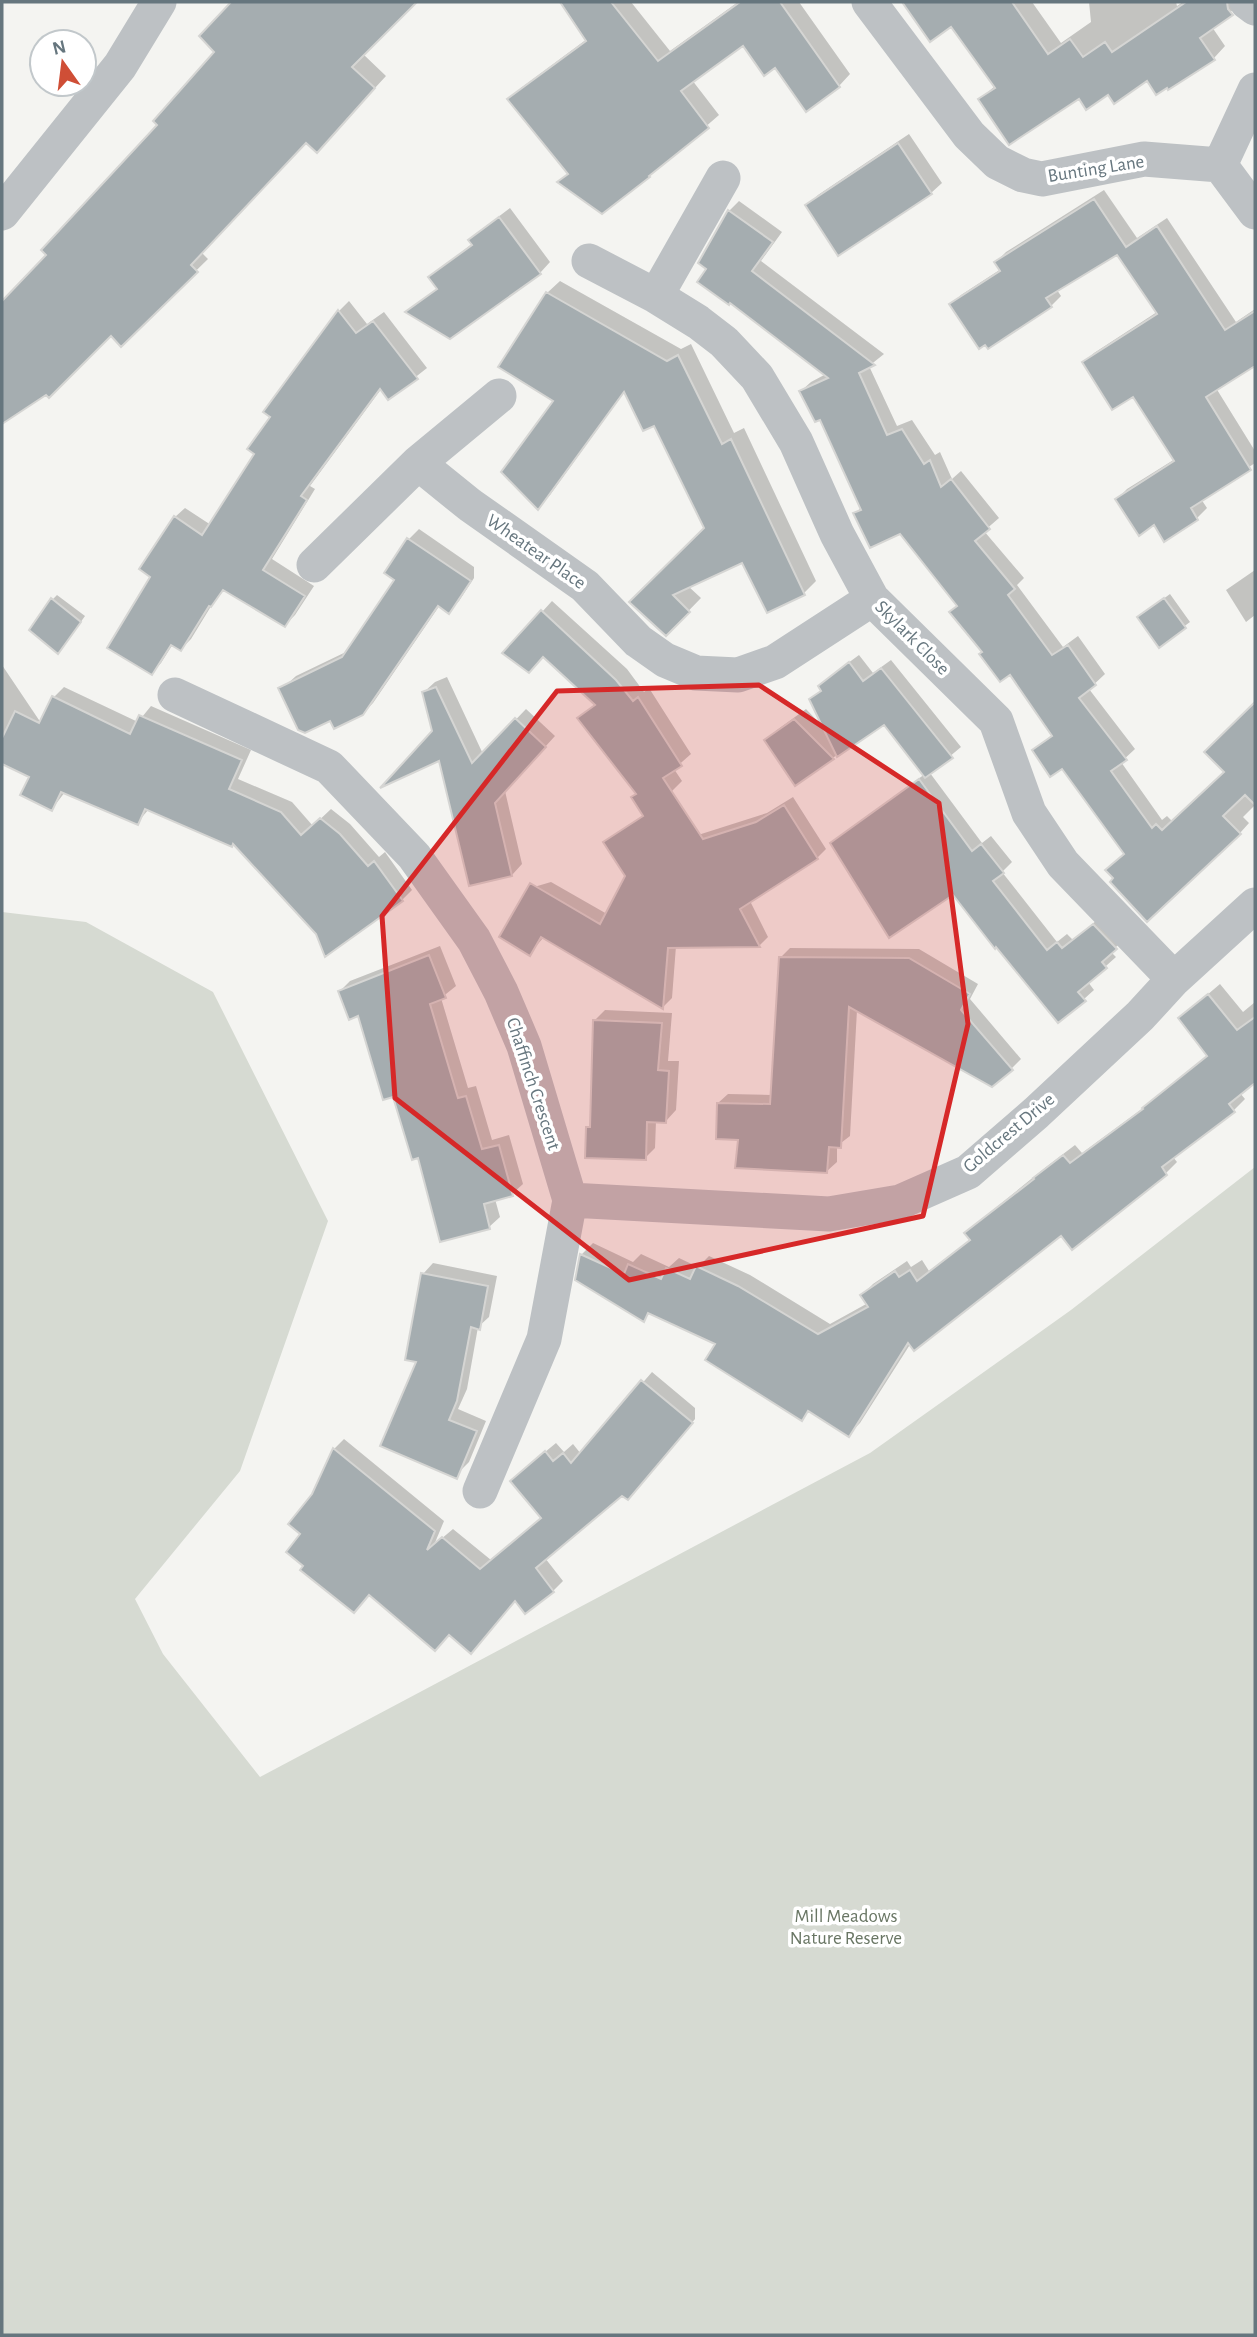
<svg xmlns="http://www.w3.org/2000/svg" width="1257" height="2337" viewBox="0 0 1257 2337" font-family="'Alegreya Sans',sans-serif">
<rect width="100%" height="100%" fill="#f4f4f1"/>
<path fill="#d6dad2" d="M2,912L86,922L213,992L328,1221L240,1471L135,1599L163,1654L260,1777L870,1453L1071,1310L1255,1167V2335H2Z"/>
<path fill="#0003" d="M233,2H414L363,54L386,76L328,139L306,141L201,252L208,259L121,344L111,334L46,393L2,419V304L49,255L160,125L216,52L201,36Z
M562,2H631L670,51L738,2H799L850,74L839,86L806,110L775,66L744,43L692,80L719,115L649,176L602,212L559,182L569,172L509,99L521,88L587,39Z
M915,2H1032L1061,43L1091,22L1089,2H1176L1177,6L1183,2H1237L1239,5L1212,27L1225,46L1214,58L1108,93L1079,97L980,99L995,86L951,25L909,8Z
M909,134L942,183L931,193L808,205L818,195Z
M1104,190L1137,238L1167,218L1236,322L1255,309V364L1216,388L1255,451V463L1201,499L1207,508L1197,518L1165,539L1155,523L1117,499L1127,489L1175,459L1134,394L1084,362L1094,353L1157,312L1118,252L1057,290L1061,296L1051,306L989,347L952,304L961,295L1001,269L996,262L1006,252Z
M739,201L782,232L761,261L884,354L869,366L897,426L912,420L935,455L940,452L952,479L961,471L999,518L984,531L1024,578L1017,585L1063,647L1078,636L1105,674L1089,689L1135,749L1121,762L1162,820L1167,816L1172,821L1226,772L1206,752L1255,704V805L1243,817L1249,823L1240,833L1126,853L1063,767L1034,750L1053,734L1011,672L984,651L951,612L958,605L900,532L855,513L862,507L821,417L801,391L811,382L826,374L700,262L729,211Z
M510,208L550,262L540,273L408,312L438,288L430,277L473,243L471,240L481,230Z
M560,281L681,349L691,344L734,433L744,428L816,581L804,593L743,561L688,586L701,598L666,634L631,602L706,528L655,424L625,391L550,495L538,507L556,400L547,293Z
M349,301L367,324L384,312L427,368L389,398L382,388L310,486L315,489L272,559L314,586L295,615L285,625L225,589L213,603L191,639L181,649L173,644L161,663L152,673L153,576L175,517L185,508L211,525L256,454L273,417L265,411L339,311Z
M419,529L474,567V578L459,601L449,612L440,605L373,703L362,714L331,719L285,686L296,676L350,650L397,580L409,539Z
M1255,570V615L1246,622L1226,590Z
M1170,594L1190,622L1159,645L1144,613Z
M57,595L85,616L63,647L52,600Z
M552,601L627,669L644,692L649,688L691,754L674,769L682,781L672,791L647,807L580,718L596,703L542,612Z
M859,655L873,673L891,660L961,747L930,773L982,843L991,836L1012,862L1002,872L1057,942L1067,934L1073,940L1103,915L1125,938L1111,952L1116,957L1088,982L1094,990L1084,999L953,892L832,844L842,834L925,774L885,723L795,783L766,740L777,730L806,709L824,728L811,699L822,689L820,686L829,677Z
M2,665L41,723L54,697L64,687L138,722L151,706L251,750L238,779L292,802L313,826L331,809L350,824L379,857L385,852L412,890L402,900L317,933L234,842L149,809L137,823L65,792L52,809L31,776L2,762Z
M447,677L483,754L526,709L555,736L505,791L522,864L512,875L424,692L435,682Z
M793,797L826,849L817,858L750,901L768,937L760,945L676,946L672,998L663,1007L544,937L530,953L534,887L551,882L607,914L627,876L629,857L767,813Z
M440,946L456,986L441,998L468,1088L476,1086L492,1140L509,1135L523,1184L512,1194L495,1199L500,1217L489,1227L419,1156L359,1014L340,991L350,981Z
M790,948L919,949L978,984L970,999L1021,1059L1012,1068L857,1010L850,1136L837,1146V1162L827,1171L739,1139L718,1103L728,1094L772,1095L780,958Z
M1220,984L1243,1012L1255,1002V1081L1240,1093L1245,1099L1234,1110L1173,1157L1177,1162L1166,1173L1061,1234L911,1343L860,1423L848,1435L810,1410L802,1419L718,1343L651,1312L643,1320L577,1279L582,1254L593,1243L633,1262L641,1254L669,1267L679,1258L698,1267L709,1256L750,1275L830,1324L868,1303L862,1295L873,1284L907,1261L911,1267L922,1260L929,1271L971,1239L967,1233L978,1222L1046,1167L1075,1145L1082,1153L1146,1106L1209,1055L1180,1018Z
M605,1010L672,1013L668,1061H679L676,1110L666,1121H656L655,1148L645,1158L588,1127L592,1124L595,1020Z
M433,1263L497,1276L489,1317L478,1327L467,1389L458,1409L486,1421L469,1462L458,1473L419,1360L423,1274Z
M652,1372L695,1408V1419L637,1488L622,1494L545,1558L563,1581L553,1591L516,1599L450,1633L369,1594L306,1566L302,1534L314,1495L334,1449L344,1439L444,1521L434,1545L453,1529L491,1560L543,1518L522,1471L556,1443L564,1452L573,1444L581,1454Z"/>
<path fill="#a5adb0" stroke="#d5d5d3" stroke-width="2" d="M231,2H417L352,67L375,88L317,153L306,143L191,265L198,272L121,347L111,336L49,398L46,395L2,424V301L46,255L41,250L157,125L153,121L214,52L199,36Z
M560,2H611L658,61L740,2H780L840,87L806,112L775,68L764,76L743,46L681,91L709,128L649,176L650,177L602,214L557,182L568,174L507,99L586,41Z
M902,2H1012L1048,54L1070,39L1083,57L1105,42L1112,52L1186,2H1227L1228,9L1233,15L1200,38L1215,60L1168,90L1167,88L1156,95L1147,81L1114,104L1108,95L1086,110L1079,99L1009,145L978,99L995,88L951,27L930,42Z
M898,143L932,194L838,256L805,205Z
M1094,199L1126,247L1157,226L1225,330L1255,311V366L1206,397L1251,470L1191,508L1198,520L1164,542L1154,525L1139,536L1115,499L1174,461L1133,397L1112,410L1082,362L1157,314L1117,255L1046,298L1052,307L988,349L985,345L979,349L949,304L1000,271L994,262Z
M728,210L773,242L752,271L875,365L859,373L887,435L902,429L924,464L930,460L941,487L951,479L990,529L975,541L1015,589L1008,595L1052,655L1068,645L1096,685L1079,698L1127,760L1111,771L1152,828L1156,824L1162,830L1224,772L1204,752L1255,702V805L1245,795L1223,816L1241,834L1147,922L1110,882L1113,878L1105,870L1124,854L1062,769L1050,777L1032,750L1052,736L1010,675L1000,682L979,654L982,652L949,612L957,606L900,534L870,548L853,513L861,510L820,420L815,422L799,391L828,378L730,303L729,305L697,282L706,269L698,263Z
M499,217L541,274L450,339L405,312L437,289L428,277L472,245L468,240Z
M546,292L667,361L678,355L722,444L731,439L805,595L767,613L742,563L673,595L690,612L666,636L629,602L704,528L654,426L643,431L624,392L538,510L501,472L553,401L498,367Z
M338,310L356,333L373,321L418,379L388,400L380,389L301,496L307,500L263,570L305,596L285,627L223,590L211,607L209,606L181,651L171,645L152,675L107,648L150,577L139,569L174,516L202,535L254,454L247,449L270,417L263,412Z
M407,538L471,581L449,614L438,606L363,715L334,729L330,721L305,733L298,730L278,688L342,657L394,580L384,573Z
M51,598L81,622L58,654L29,630Z
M1164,598L1186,628L1159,648L1137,617Z
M541,610L616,680L633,701L638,697L682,766L663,778L703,839L756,822L784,805L818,859L740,909L760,947L668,948L663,1009L541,937L530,956L499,937L530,883L600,924L625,876L603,842L643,816L631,797L636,794L577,718L595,705L543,657L529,673L502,653Z
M849,662L863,681L881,668L953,758L925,778L884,725L837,757L809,699L821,691L818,686Z
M436,687L472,763L515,718L546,747L495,803L512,876L469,886L439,761L380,788L432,731L422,692Z
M52,696L130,734L139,715L242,760L229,789L281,812L301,835L320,818L340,834L368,866L374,861L403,901L325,957L316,934L233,844L232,847L145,809L138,825L61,792L52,811L20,795L29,777L2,764V738L15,711L39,723Z
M794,719L834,759L795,786L764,740Z
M919,779L972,851L981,844L1004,873L993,881L1047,950L1057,942L1062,948L1093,924L1117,949L1102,962L1107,968L1078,992L1086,1001L1058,1023L996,947L995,949L953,895L889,938L830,843Z
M429,955L446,998L430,1004L458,1098L466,1096L482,1149L499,1145L513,1196L484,1204L490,1229L440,1242L418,1158L412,1160L393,1097L383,1100L358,1016L349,1020L338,991Z
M779,957L909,958L970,994L961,1010L1013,1070L992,1087L849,1007L841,1148L829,1147L827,1173L735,1168L738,1140L716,1139L717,1103L770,1104Z
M1208,994L1237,1030L1255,1017V1083L1229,1104L1235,1112L1162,1167L1167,1175L1072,1250L1061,1236L914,1351L908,1343L849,1437L808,1411L802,1421L705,1360L715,1344L648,1313L644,1322L575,1280L580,1254L624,1274L628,1264L661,1279L666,1268L690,1279L696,1266L738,1286L818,1334L868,1307L860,1295L895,1271L899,1277L910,1270L917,1281L970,1240L964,1233L1034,1179L1033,1178L1063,1155L1070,1163L1143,1109L1142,1108L1207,1056L1178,1018Z
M593,1020L662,1023L658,1070L669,1071L666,1123L647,1122L646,1160L585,1158L586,1127H590Z
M421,1273L488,1286L480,1330L471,1327L457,1401L449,1420L477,1431L457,1479L380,1446L416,1362L405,1360Z
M641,1380L693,1423L628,1500L622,1496L536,1568L554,1592L525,1614L515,1601L471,1654L449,1635L435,1651L369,1595L354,1613L300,1570L303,1566L286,1552L300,1534L288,1524L312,1494L333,1448L435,1531L427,1550L442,1537L480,1569L541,1518L510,1481L545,1451L553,1461L563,1453L571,1463Z"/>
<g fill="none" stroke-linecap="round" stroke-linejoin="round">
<path stroke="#bdc1c4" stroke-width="35" d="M869,2L969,135L997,162L1023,175L1042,179L1144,159L1220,165L1255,212
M1247,2L1255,8
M1220,165L1255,90
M2,213L120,66L159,2
M589,261L656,296L698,322L724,342L757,377L796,442L837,534L872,599L996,721L1029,813L1063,864L1174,979
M656,296L723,178
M418,463L470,505L585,586L638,641L665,660L696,673L738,675L775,662L872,599
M314,565L418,463L499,396
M175,695L329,767L414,856L474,940L501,992L524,1046L570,1200L544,1339L480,1491
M570,1200L829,1214L900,1202L968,1172L1036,1113L1140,1016L1174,979L1255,905"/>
</g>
<path fill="#d62828" fill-opacity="0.2" stroke="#d62828" stroke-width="5" stroke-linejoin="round" d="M759,685L939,803L968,1024L923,1216L629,1280L395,1098L382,916L557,691Z"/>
<g text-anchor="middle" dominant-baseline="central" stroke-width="7" stroke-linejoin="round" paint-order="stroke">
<g font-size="19" fill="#66767e" stroke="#fff">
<text transform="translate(1096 169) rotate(-9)">Bunting Lane</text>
<text transform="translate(536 552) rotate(35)">Wheatear Place</text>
<text transform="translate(912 638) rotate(45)">Skylark Close</text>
<text transform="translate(533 1084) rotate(72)">Chaffinch Crescent</text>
<text transform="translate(1009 1133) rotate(-40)">Goldcrest Drive</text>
</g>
<g font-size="19" fill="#697664" stroke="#fff">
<text x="846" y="1916">Mill Meadows<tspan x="846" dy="22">Nature Reserve</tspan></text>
</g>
</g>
<rect width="1257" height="2337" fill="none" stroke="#66767e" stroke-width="7"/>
<g transform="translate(63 63) rotate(346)"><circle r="33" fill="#ffffff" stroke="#c2c8cb" stroke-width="2"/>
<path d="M0-5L12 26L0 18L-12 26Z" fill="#cf4e36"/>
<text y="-10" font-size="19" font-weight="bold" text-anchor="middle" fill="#66767e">N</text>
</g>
</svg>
